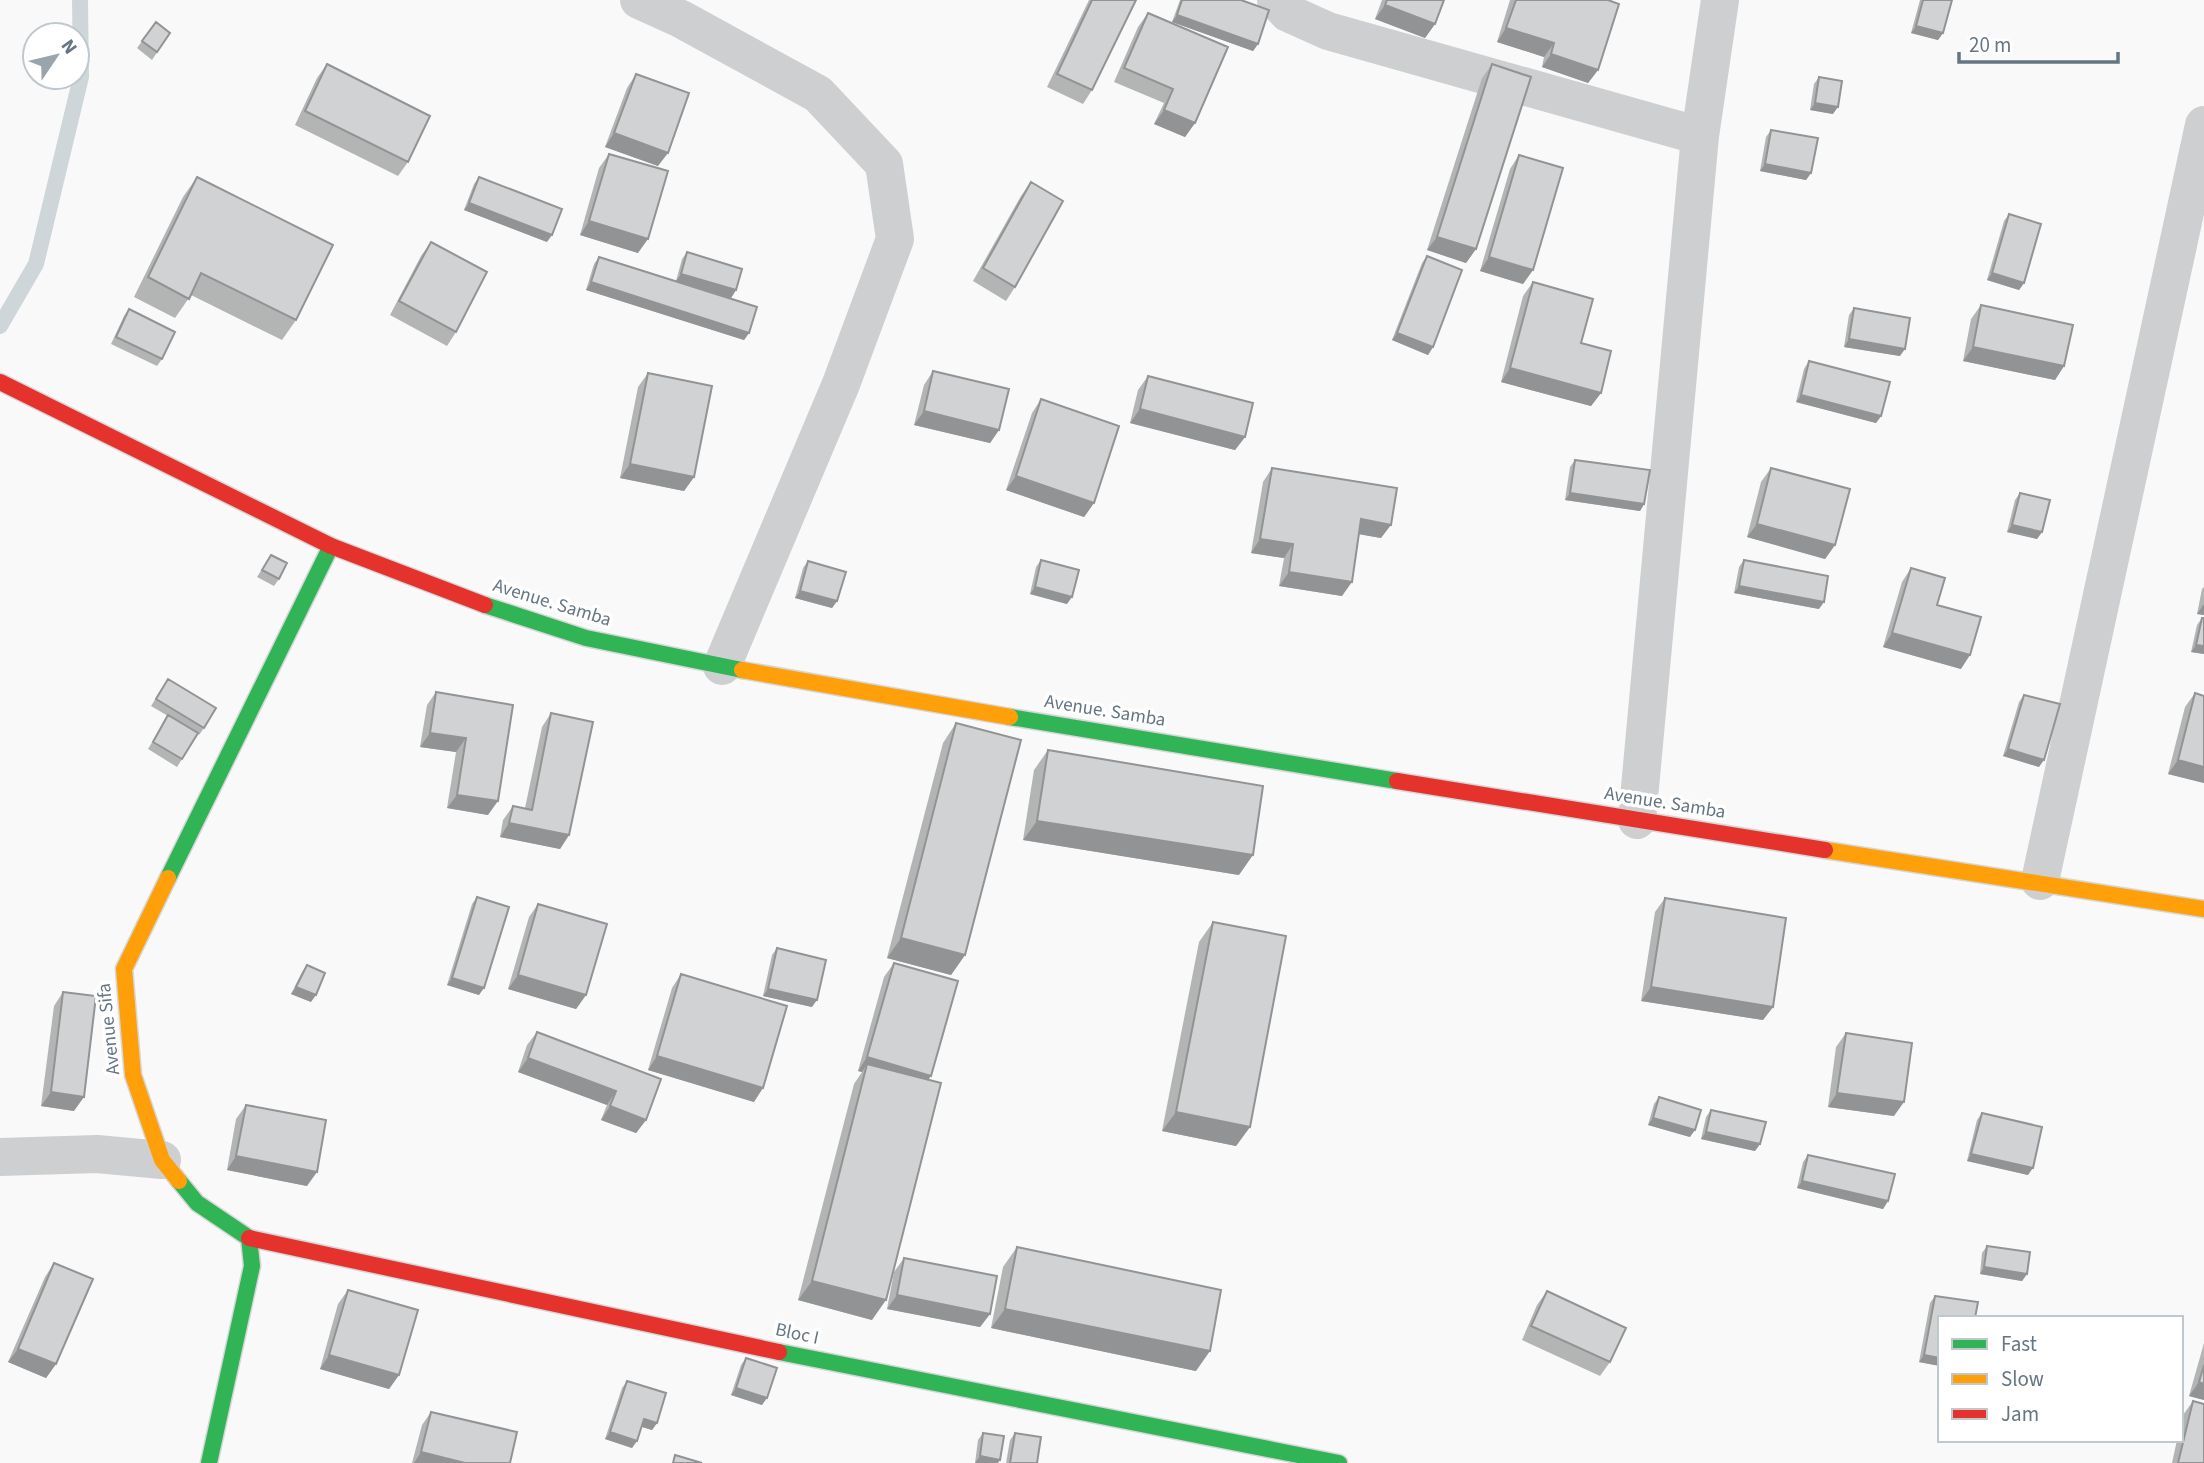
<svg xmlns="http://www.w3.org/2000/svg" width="2204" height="1463" viewBox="0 0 2204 1463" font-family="'Source Sans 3',sans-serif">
<rect width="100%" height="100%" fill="#f9f9f9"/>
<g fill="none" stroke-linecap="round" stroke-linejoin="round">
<path stroke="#ced6d9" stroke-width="16" d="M0,326L36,264L81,77L80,0"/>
<g stroke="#d5d6d7" stroke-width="19">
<path id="fast" d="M485,605L586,638L742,670
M1010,717L1397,781
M168,878L331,546
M179,1181L197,1203L249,1238L252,1266L209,1463
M779,1352L1339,1463"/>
</g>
<g stroke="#d5d6d7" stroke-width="19">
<path id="slow" d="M742,670L1010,717
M1825,850L2204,909
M168,878L124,969L133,1075L162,1160L179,1181"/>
</g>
<g stroke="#d5d6d7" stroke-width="19">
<path id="jam" d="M0,382L331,546L485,605
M1397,781L1825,850
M249,1238L779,1352"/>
</g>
<path stroke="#cecfd0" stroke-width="38" d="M639,0L681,19L818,94L884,164L895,239L841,384L722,666
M1276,0L1288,13L1328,31L1700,136
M1637,820L1700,136L1720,0
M2040,881L2204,125
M0,1157L97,1154L162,1160"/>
<use href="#fast" stroke="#30b455" stroke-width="16"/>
<use href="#slow" stroke="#ff9f0a" stroke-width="16"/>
<use href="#jam" stroke="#e5322d" stroke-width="16"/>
</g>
<path fill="#b3b5b5" d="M1089,0H1136L1092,90L1083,104L1047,87Z
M1180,0H1241L1258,44L1253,51L1172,22Z
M1382,0H1444L1435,24L1425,38L1375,19Z
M1510,0H1608L1598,70L1588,83L1542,67L1544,57L1497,42Z
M1920,0H1952L1943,33L1938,40L1911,33Z
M1148,13L1195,123L1185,137L1154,124L1164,103L1114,82L1138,27Z
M156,22L170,33L152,60L137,48Z
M327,64L408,162L398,176L295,125L317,78Z
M1492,64L1476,249L1466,263L1427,250L1482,78Z
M636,74L658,166L605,147L627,88Z
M1819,77L1833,114L1810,110L1814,84Z
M1771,130L1811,173L1806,180L1760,171L1766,137Z
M609,154L638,253L580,235L599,168Z
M1519,155L1533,270L1523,284L1480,271L1510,169Z
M197,177L296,320L282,340L191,295L175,318L134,297L183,197Z
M479,177L547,242L464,210L474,184Z
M1031,182L1015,287L1006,301L973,281L1021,196Z
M2009,214L2024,283L2019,290L1987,280L2004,221Z
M431,242L456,332L447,346L390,315L421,256Z
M687,252L736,290L731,298L676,281L682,259Z
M1427,256L1433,347L1428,355L1392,340L1422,263Z
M599,257L749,333L744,340L586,290L594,264Z
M1533,282L1581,343L1601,393L1591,406L1501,382L1523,296Z
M1981,305L2064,366L2055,380L1963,361L1971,319Z
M1854,308L1900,356L1844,347L1849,315Z
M129,309L162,359L157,366L111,344L124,316Z
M1809,361L1881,416L1876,423L1796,402L1804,369Z
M933,371L999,430L990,443L914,425L924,385Z
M648,373L694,477L684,491L620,478L638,387Z
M1148,376L1245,437L1235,450L1130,423L1138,390Z
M1041,399L1094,503L1084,517L1006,490L1032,413Z
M1575,460L1644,504L1640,511L1565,500L1570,467Z
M1272,468L1381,538L1359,534L1342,596L1279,586L1284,558L1251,553L1263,482Z
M1771,468L1835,545L1825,559L1747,537L1761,482Z
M2020,493L2042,532L2037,539L2007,532L2015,500Z
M271,555L279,579L274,586L257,577Z
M1041,560L1067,604L1030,594L1036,567Z
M1744,560L1819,609L1734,593L1739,567Z
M808,561L837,601L832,608L795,598L803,568Z
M1911,568L1937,605L1961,669L1883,647L1902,582Z
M2204,587V615L2197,614L2202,589Z
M2202,618L2204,654L2191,652L2197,625Z
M168,679L204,728L199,735L198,734L177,767L148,749L168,716L151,706Z
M436,692L513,705L488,815L447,808L456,752L420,747L427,705Z
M2195,693L2204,783L2168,774L2185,707Z
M2024,695L2039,767L2003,756L2019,702Z
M551,713L569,835L560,849L500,837L503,820L513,806L525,808L542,727Z
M956,723L965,955L951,975L887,958L943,743Z
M1048,750L1239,875L1023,840L1034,770Z
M477,897L479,995L447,985L472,904Z
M1665,898L1773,1007L1763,1020L1641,1001L1655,912Z
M538,904L586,995L576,1009L508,989L529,917Z
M1213,922L1250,1127L1236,1146L1162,1131L1199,942Z
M777,948L812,1007L763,996L772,955Z
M894,963L929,1080L872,1320L798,1300L854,1084L862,1072L858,1071L884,977Z
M307,965L311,1002L291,994L302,972Z
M681,974L754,1102L648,1070L672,988Z
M63,992L74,1111L41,1106L54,1006Z
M537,1032L661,1079L646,1120L636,1133L601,1120L607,1105L518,1072L527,1045Z
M1846,1033L1894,1116L1828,1107L1836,1047Z
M1659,1097L1690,1137L1648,1125L1654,1104Z
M246,1105L307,1186L227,1170L236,1119Z
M1711,1110L1760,1144L1755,1151L1701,1139L1706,1117Z
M1982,1113L2028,1175L1967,1161L1977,1120Z
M1808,1155L1888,1201L1883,1209L1797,1188L1803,1162Z
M1987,1246L2027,1274L2022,1281L1980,1274L1982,1253Z
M1017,1247L1196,1371L991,1328L1003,1267Z
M904,1258L990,1314L980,1327L887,1309L894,1272Z
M54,1263L56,1364L46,1378L8,1362L45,1277Z
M348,1290L399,1375L389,1389L320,1369L338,1304Z
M1547,1291L1610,1362L1600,1376L1522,1340L1537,1305Z
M1935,1296L1940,1366L1919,1362L1930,1303Z
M2204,1343V1400L2189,1396Z
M746,1358L762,1405L731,1395L741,1365Z
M627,1381L657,1423L652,1430L642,1427L632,1448L605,1439L622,1388Z
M2193,1401L2204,1463H2172L2177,1440H2181V1424L2183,1415Z
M431,1412L510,1463H412L422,1425Z
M983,1433L998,1463H975L978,1440Z
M1015,1433L1037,1463H1006L1010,1440Z"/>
<path fill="#929394" d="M1385,5L1435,24L1425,38L1375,19Z
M1177,15L1258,44L1253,51L1172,22Z
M1916,26L1943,33L1938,40L1911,33Z
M1506,28L1554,43L1544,57L1497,42Z
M1551,54L1598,70L1588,83L1542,67Z
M1815,103L1838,107L1833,114L1810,110Z
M1164,110L1195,123L1185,137L1154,124Z
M614,133L668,153L658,166L605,147Z
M1765,164L1811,173L1806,180L1760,171Z
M469,203L552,235L547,242L464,210Z
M589,221L648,239L638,253L580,235Z
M1437,237L1476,249L1466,263L1427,250Z
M1489,257L1533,270L1523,284L1480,271Z
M1992,273L2024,283L2019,290L1987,280Z
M681,274L736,290L731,298L676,281Z
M591,282L749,333L744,340L586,290Z
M1397,333L1433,347L1428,355L1392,340Z
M1849,339L1905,349L1900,356L1844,347Z
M1973,347L2064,366L2055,380L1963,361Z
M1510,368L1601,393L1591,406L1501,382Z
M1801,395L1881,416L1876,423L1796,402Z
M1140,409L1245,437L1235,450L1130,423Z
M924,411L999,430L990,443L914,425Z
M630,464L694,477L684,491L620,478Z
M1016,476L1094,503L1084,517L1006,490Z
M1570,493L1644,504L1640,511L1565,500Z
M1361,519L1391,525L1381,538L1352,533Z
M1757,524L1835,545L1825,559L1747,537Z
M2012,525L2042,532L2037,539L2007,532Z
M1260,539L1293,544L1284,558L1251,553Z
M1289,572L1352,582L1342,596L1279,586Z
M1739,586L1824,602L1819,609L1734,593Z
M1035,587L1072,597L1067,604L1030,594Z
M800,591L837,601L832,608L795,598Z
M2204,604V615L2197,614Z
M1892,633L1970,655L1961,669L1883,647Z
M2196,645L2204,646V654L2191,652Z
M430,733L466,738L456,752L420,747Z
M2008,749L2044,760L2039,767L2003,756Z
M2178,760L2204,767V783L2168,774Z
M457,795L498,801L488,815L447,808Z
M1037,821L1253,855L1239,875L1023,840Z
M509,823L569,835L560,849L500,837Z
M901,938L965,955L951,975L887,958Z
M518,975L586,995L576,1009L508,989Z
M452,978L484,988L479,995L447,985Z
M296,987L316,995L311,1002L291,994Z
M1651,987L1773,1007L1763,1020L1641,1001Z
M768,989L817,1000L812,1007L763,996Z
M657,1056L763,1088L754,1102L648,1070Z
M867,1057L931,1076L921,1090L867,1064L862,1072L858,1071Z
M528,1058L616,1091L607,1105L518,1072Z
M51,1092L84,1097L74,1111L41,1106Z
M1837,1093L1904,1102L1894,1116L1828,1107Z
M610,1106L646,1120L636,1133L601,1120Z
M1176,1112L1250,1127L1236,1146L1162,1131Z
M1653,1118L1695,1130L1690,1137L1648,1125Z
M1706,1132L1760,1144L1755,1151L1701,1139Z
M1971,1154L2033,1168L2028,1175L1967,1161Z
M236,1156L317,1172L307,1186L227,1170Z
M1802,1181L1888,1201L1883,1209L1797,1188Z
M1984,1267L2027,1274L2022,1281L1980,1274Z
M812,1281L886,1300L872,1320L798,1300Z
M897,1295L990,1314L980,1327L887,1309Z
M1005,1309L1210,1351L1196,1371L991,1328Z
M18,1349L56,1364L46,1378L8,1362Z
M329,1355L399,1375L389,1389L320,1369Z
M1924,1355L1940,1358V1366L1919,1362Z
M2199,1382L2204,1384V1400L2189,1396Z
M736,1388L767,1398L762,1405L731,1395Z
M644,1419L657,1423L652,1430L639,1426Z
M610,1432L637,1441L632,1448L605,1439Z
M421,1452L465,1463H414Z
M980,1456L1000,1460L998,1463H975Z"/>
<path fill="#d0d2d3" stroke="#929394" stroke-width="2" d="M1092,0H1136L1092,90L1057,74Z
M1182,0H1241L1269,10L1258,44L1177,15Z
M1387,0H1444L1435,24L1385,5Z
M1516,0H1608L1619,4L1598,70L1551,54L1554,43L1506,28Z
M1923,0H1952L1943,33L1916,26Z
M1148,13L1228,47L1195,123L1164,110L1173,89L1124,68Z
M156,22L170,33L157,52L142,41Z
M327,64L430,116L408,162L305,111Z
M1492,64L1531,77L1476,249L1437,237Z
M636,74L689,93L668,153L614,133Z
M1819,77L1842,81L1838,107L1815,103Z
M1771,130L1818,138L1811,173L1765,164Z
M609,154L668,171L648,239L589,221Z
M1519,155L1563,168L1533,270L1489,257Z
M197,177L333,245L296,320L201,273L189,299L148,277Z
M479,177L562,209L552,235L469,203Z
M1031,182L1063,201L1015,287L983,268Z
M2009,214L2041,224L2024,283L1992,273Z
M431,242L487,272L456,332L399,301Z
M687,252L742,269L736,290L681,274Z
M1427,256L1462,270L1433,347L1397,333Z
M599,257L757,307L749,333L591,282Z
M1533,282L1593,299L1581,343L1611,351L1601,393L1510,368Z
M1981,305L2073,325L2064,366L1973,347Z
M1854,308L1910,318L1905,349L1849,339Z
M129,309L175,332L162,359L116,337Z
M1809,361L1890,382L1881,416L1801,395Z
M933,371L1009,389L999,430L924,411Z
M648,373L712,386L694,477L630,464Z
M1148,376L1253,403L1245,437L1140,409Z
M1041,399L1119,426L1094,503L1016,476Z
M1575,460L1650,470L1644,504L1570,493Z
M1272,468L1397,488L1391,525L1361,519L1352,582L1289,572L1293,544L1260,539Z
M1771,468L1850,489L1835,545L1757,524Z
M2020,493L2050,500L2042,532L2012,525Z
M271,555L287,563L279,579L262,570Z
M1041,560L1079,570L1072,597L1035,587Z
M1744,560L1828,576L1824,602L1739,586Z
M808,561L846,572L837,601L800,591Z
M1911,568L1945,578L1937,605L1981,617L1970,655L1892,633Z
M2202,618H2204V646L2196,645Z
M168,679L216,708L204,728L156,699Z
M436,692L513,705L498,801L457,795L466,738L430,733Z
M2195,693L2204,696V767L2178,760Z
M2024,695L2060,704L2044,760L2008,749Z
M551,713L593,722L569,835L509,823L513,806L532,810Z
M168,715L198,733L182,759L153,742Z
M956,723L1021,740L965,955L901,938Z
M1048,750L1263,786L1253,855L1037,821Z
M477,897L509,907L484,988L452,978Z
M1665,898L1786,918L1773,1007L1651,987Z
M538,904L607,924L586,995L518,975Z
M1213,922L1286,936L1250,1127L1176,1112Z
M777,948L826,960L817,1000L768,989Z
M894,963L958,981L931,1076L867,1057Z
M307,965L325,973L316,995L296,987Z
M681,974L787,1006L763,1088L657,1056Z
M63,992L96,996L84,1097L51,1092Z
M537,1032L661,1079L646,1120L610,1106L616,1091L528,1058Z
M1846,1033L1912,1043L1904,1102L1837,1093Z
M867,1064L941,1083L886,1300L812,1281Z
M1659,1097L1701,1110L1695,1130L1653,1118Z
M246,1105L326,1120L317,1172L236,1156Z
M1711,1110L1766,1122L1760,1144L1706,1132Z
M1982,1113L2042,1127L2033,1168L1971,1154Z
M1808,1155L1895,1174L1888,1201L1802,1181Z
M1987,1246L2030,1252L2027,1274L1984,1267Z
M1017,1247L1221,1290L1210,1351L1005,1309Z
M904,1258L997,1276L990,1314L897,1295Z
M54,1263L93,1279L56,1364L18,1349Z
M348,1290L418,1310L399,1375L329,1355Z
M1547,1291L1626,1328L1610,1362L1531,1326Z
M1935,1296L1978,1302L1975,1318H1940V1358L1924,1355Z
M746,1358L777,1368L767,1398L736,1388Z
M2204,1365V1384L2199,1382Z
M627,1381L666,1393L657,1423L644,1419L637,1441L610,1432Z
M2193,1401L2204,1404V1463H2178Z
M431,1412L517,1432L510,1463H465L421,1452Z
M983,1433L1004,1436L1000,1460L980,1456Z
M1015,1433L1041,1437L1037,1463H1010Z
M675,1455L702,1463H673Z"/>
<g text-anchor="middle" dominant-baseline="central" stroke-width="7" stroke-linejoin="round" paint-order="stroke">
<g font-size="19" fill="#657683" stroke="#fff">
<text transform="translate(552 603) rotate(17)">Avenue. Samba</text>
<text transform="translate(1105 711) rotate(9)">Avenue. Samba</text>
<text transform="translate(1665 803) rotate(9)">Avenue. Samba</text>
<text transform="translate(109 1029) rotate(-96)">Avenue Sifa</text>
<text transform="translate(797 1334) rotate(12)">Bloc I</text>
</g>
</g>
<rect x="1938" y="1316" width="245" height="126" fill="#ffffff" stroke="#c1c8cd" stroke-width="2"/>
<rect x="1952" y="1339" width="35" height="10" fill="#30b455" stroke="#c1c8cd" stroke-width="2"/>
<text x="2001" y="1351" font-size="21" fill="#657683">Fast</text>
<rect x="1952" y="1374" width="35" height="10" fill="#ff9f0a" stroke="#c1c8cd" stroke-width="2"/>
<text x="2001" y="1386" font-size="21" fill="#657683">Slow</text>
<rect x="1952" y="1409" width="35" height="10" fill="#e5322d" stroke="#c1c8cd" stroke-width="2"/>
<text x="2001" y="1421" font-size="21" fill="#657683">Jam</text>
<g transform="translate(56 56) rotate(55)"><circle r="33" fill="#ffffff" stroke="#c1c8cd" stroke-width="2"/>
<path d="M0-5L12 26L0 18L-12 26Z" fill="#99a4ac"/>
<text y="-10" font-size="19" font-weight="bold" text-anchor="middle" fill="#657683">N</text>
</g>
<path d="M1959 52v10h159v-10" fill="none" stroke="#657683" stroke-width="3.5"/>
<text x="1969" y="52" font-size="21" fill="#657683" stroke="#ffffff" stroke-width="5" paint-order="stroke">20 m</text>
</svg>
